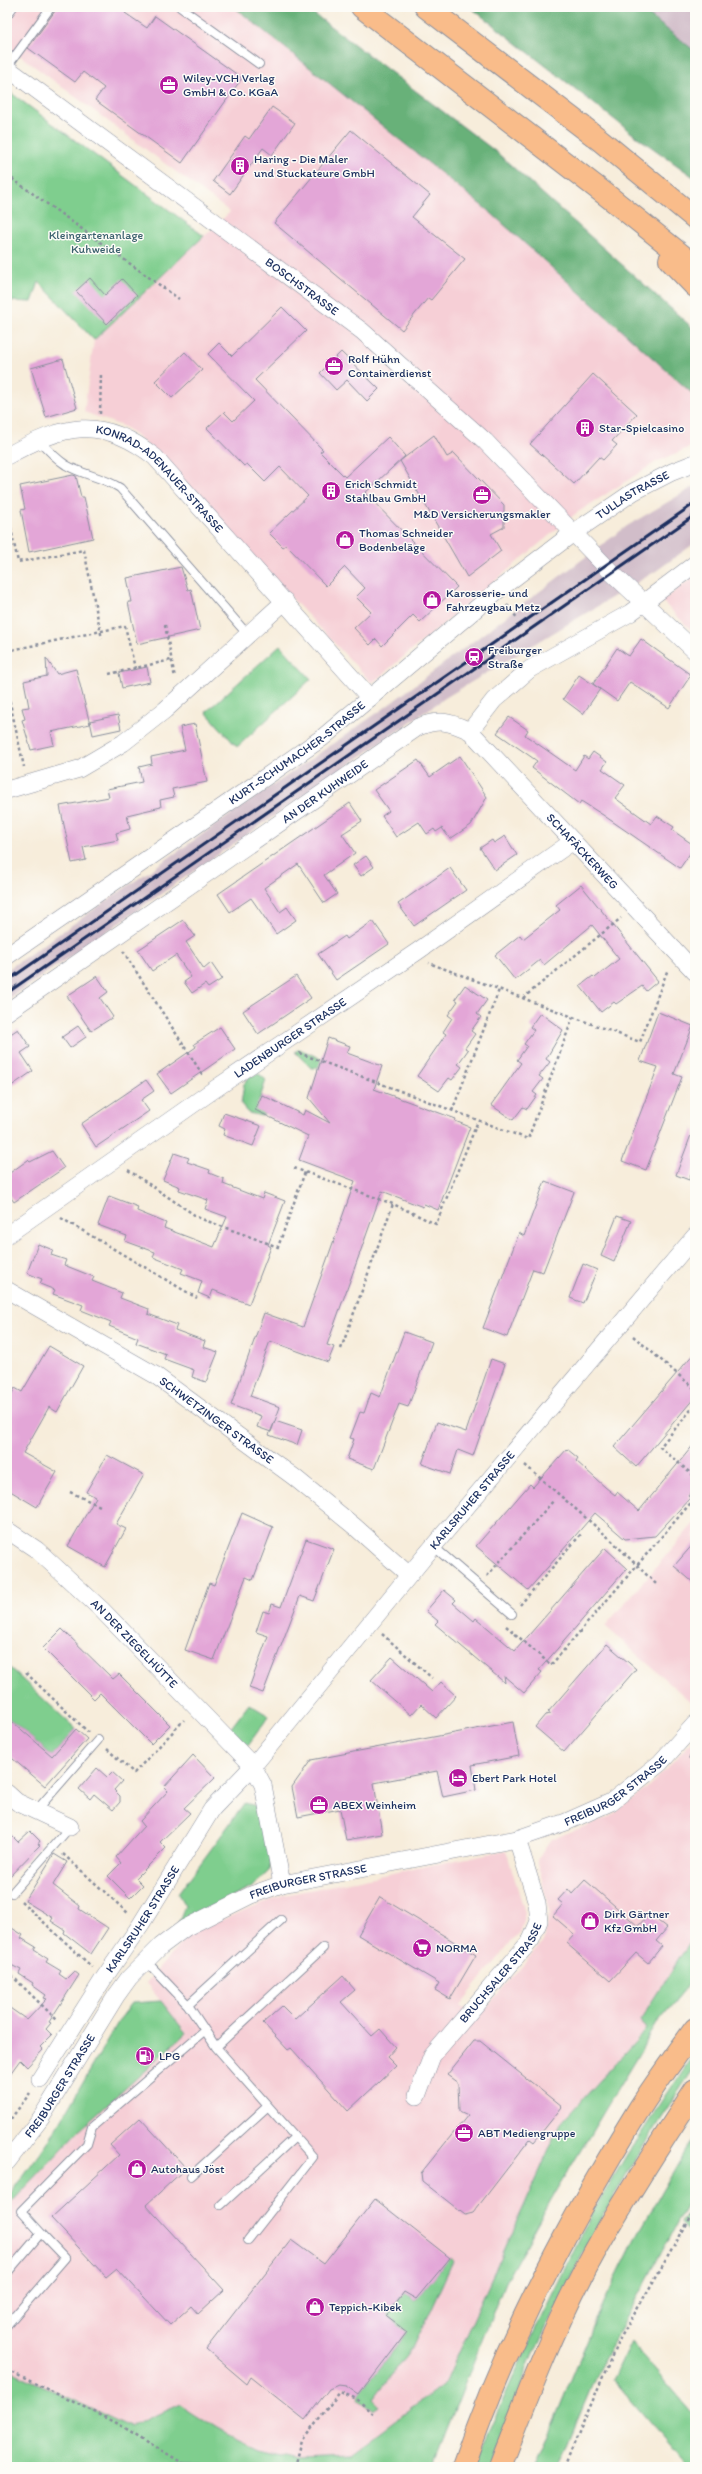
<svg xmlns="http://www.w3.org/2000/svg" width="702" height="2474" viewBox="0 0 702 2474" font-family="Itim,sans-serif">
<rect width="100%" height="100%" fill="#fdfcf7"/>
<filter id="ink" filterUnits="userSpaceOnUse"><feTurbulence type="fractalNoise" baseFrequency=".025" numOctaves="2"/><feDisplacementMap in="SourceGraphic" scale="8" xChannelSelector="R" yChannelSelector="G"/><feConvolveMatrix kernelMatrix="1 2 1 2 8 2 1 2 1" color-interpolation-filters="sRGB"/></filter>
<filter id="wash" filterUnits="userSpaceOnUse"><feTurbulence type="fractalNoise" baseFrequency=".012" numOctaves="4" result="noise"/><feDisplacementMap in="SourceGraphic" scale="16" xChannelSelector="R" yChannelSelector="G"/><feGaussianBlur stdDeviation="0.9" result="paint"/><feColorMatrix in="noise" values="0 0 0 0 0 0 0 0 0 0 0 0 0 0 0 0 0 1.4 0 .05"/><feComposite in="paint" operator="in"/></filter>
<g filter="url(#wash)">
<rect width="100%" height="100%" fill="#f7eddb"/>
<path fill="#f6cfd6" d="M7,7H234L491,213L695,396V445L656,462L575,514L372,683L145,443L125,427L84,412L94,340L230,212L7,46Z
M695,576V634L662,601Z
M695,1522V1702L693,1704L605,1626Z
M695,1738V1934L640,2020L647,2028L561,2123L445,2383L350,2455L297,2457L259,2448L217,2428L180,2404L130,2427L7,2369V2207L80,2130L186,2032L146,1983L190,1933L280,1896L506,1850L525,1913L519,1933L460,2005L477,2018L543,1942L550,1914L537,1859L552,1839L609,1817L650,1786Z"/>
<path fill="#d1bdc9" d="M638,7H695V51Z
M695,486V543L656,571L445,698L7,1000V970L383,709L627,526Z"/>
<path fill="#7fce8e" stroke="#4d7e76" d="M7,90L204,236L94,340L39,282L32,302L7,301Z
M280,645L311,679L237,747L206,712Z
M299,1049L338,1066L311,1068L295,1052Z
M259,1074L266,1080L259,1101L267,1112L262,1116L249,1113L241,1104L244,1084L250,1076Z
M10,1668L76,1729L52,1756L7,1717V1672Z
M249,1704L269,1716L248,1745L230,1729Z
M245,1803L260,1807L271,1850L269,1871L251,1888L178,1923L185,1906L178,1894Z
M695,1934V1962L690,1983L658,2022L552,2198L505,2282L432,2467H7V2369L130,2427L180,2404L217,2428L259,2448L297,2457L350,2455L445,2383L561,2123L647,2029L640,2020Z
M161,2001L186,2033L80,2130L7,2207V2198L52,2136L120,2019L132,2003Z
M695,2052V2067C632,2157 580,2254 534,2354C518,2391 505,2430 491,2467H477L488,2433L531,2338L590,2217L626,2156Z
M695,2134V2190L598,2371L558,2467H535L596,2319L641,2227Z
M695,2201V2239L681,2223Z
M450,2258L453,2261L414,2346L373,2399L380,2406L374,2410L358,2398L359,2395L407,2333L386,2316L404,2292L416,2299Z
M631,2342L695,2417V2467H688L613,2379Z"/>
<path fill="#67b179" stroke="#41706c" d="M234,7H305L495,151L695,330V396L491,213Z
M470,7H638L695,51V178L633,134Z"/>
<g id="blocks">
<path fill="#e3a6d7" d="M58,7H129L125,13L147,28L155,16L242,78L182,163L95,100L104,88L83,72L75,82L28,48Z
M272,107L295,123L272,155L263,148L230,194L213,181L245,136L249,139Z
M351,130L430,195L412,217L465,259L431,300L428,298L402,330L274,223Z
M90,278L105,295L122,279L137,295L107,324L76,291Z
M282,307L306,331L255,380L323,450L320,452L345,477L388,437L405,456L365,493L457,587L420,622L413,615L382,646L376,639L370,645L354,628L371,612L356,597L365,588L345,567L326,586L286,545L283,547L269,533L308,496L280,467L265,482L247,464L244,466L207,428L224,412L233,421L254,401L208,354L219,343L232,356Z
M185,352L202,370L172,398L155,381Z
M341,352L379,389L367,401L347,380L336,390L320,373Z
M63,359L77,408L46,417L31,368Z
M593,374L637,414L612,441L617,445L603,460L599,457L574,484L530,444Z
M434,435L447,457L454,453L504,505V527L491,534L501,551L467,577L400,461Z
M73,475L76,476L81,497H84L93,538L29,552L21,510L25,509L20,486Z
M181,567L188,590L191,589L200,630L137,644L128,602H132L127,578Z
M641,639L691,675L669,708L630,682L617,701L593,684L617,648L629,656Z
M46,658L57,674L76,669L90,724L51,732L54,745L31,750L22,720L25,719L22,708L29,707L24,681L47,676Z
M147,667L150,682L122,688L119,673Z
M579,675L600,689L583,714L563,699Z
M118,715L121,729L93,735L90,721Z
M509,717L528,730L525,735L575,770L584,756L588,759L593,752L607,762L602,769L625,785L615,798L651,824L657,816L674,827L672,830L695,846L680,868L603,815L581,801L579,804L532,768L537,761L497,733Z
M195,724L207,782L172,789L174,797L160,800L161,807L127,815L130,829L116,833L118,840L83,847L86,860L72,863L60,806L109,797L107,789L142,782L139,767L152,764L151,757L185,750L180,727Z
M460,756L487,797L471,825L450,839L442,828L436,832L434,829L427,834L419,822L396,837L382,816L389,811L374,790L418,760L430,777Z
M350,803L362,821L342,834L355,853L324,875L337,894L324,903L298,864L264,888L280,912L287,907L296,920L276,934L251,898L230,912L218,894Z
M505,836L517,855L495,870L480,848L492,840L494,843Z
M366,856L374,867L361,876L353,865Z
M450,868L466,890L414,926L398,904Z
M581,885L658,981L646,991L642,986L616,1004L614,1002L601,1012L580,986L593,976L595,978L619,959L592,925L544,965L540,960L515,980L495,955L520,935L523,939L560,910L556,905Z
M183,920L195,936L186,942L204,969L211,963L222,979L208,988L205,984L192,993L184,982L191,977L176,955L152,971L138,950Z
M373,921L389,944L336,980L318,954L345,936L347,939Z
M97,976L108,992L100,998L113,1017L91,1031L67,996Z
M296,976L311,998L258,1034L243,1011Z
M465,985L487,1000L477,1014L481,1017L471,1031L475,1034L465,1048L468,1050L458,1064L462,1067L452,1080L449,1078L439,1091L417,1076L446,1034L443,1032L452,1018L448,1015L458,1001L455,999Z
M658,1012L693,1026L674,1074L682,1077L646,1170L622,1161L658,1067L640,1061Z
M540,1013L563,1030L546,1059L550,1062L539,1076L543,1079L533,1092L537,1095L527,1109L523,1107L513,1120L491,1105L521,1063L517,1060L527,1046L524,1044L534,1030L530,1027Z
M78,1026L86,1037L70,1048L62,1037Z
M220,1027L235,1049L171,1093L157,1074L196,1047L194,1044Z
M18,1029L30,1047L21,1053L33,1071L7,1089V1033L9,1035Z
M328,1038L350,1046L347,1053L382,1066L374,1089L456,1119L455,1121L470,1127L438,1210L424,1204L423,1207L382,1191L327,1345L334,1347L328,1362L270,1341L250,1396L280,1407L271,1432L257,1427L261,1416L231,1405L264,1313L303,1327L355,1181L299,1160L308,1136L255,1110L262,1095L303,1115L305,1110L330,1123L309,1098Z
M146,1080L154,1091L141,1100L149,1111L96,1147L81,1124Z
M224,1113L261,1126L253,1146L223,1135L225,1129L219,1126Z
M694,1127L695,1165L689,1180L676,1175Z
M52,1151L64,1168L14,1202L7,1192V1175L28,1160L30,1162Z
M174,1153L189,1158L187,1162L210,1170L209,1173L224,1179L223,1184L262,1199L264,1193L285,1201L268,1245L271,1247L249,1304L213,1290L210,1298L198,1293L202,1281L181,1273L183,1269L153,1257L155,1252L125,1241L127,1236L98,1225L109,1196L138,1207L137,1211L166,1223L164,1228L214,1247L227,1217L205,1209L208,1200L179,1190L180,1187L163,1180Z
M545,1181L574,1192L543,1272L533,1269L507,1337L483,1328L519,1233L524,1236Z
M617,1216L631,1221L614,1262L601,1256Z
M38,1244L53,1250L51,1255L66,1260L64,1265L94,1277L92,1281L122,1293L120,1298L149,1309L148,1314L177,1325L175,1330L205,1341L203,1347L218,1352L206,1382L192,1377L194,1370L164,1359L166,1354L136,1343L138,1338L109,1326L111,1322L81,1310L83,1305L53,1294L55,1290L40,1284L42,1279L27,1273Z
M583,1264L597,1270L583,1303L570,1298Z
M404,1332L432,1342L408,1407L399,1404L374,1469L347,1459L354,1439L350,1438L360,1412L364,1413L371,1393L380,1397Z
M49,1346L83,1366L57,1412L49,1407L23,1453L57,1472L37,1507L7,1489V1402L15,1388L22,1392Z
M695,1352V1397L636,1467L614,1447Z
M491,1359L505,1364L473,1456L458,1450L450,1474L422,1464L437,1422L466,1432Z
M275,1421L302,1430L297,1445L269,1435Z
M695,1443V1488L688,1496L690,1498L655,1536L625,1539L595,1513L528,1590L476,1546L530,1484L533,1487L567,1449L578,1458L576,1461L605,1487L615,1495L617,1492L639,1511Z
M107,1455L144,1475L116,1524L126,1529L105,1567L68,1546L96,1497L86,1492Z
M242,1513L273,1527L253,1580L246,1577L214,1660L185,1650L209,1583L214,1585Z
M306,1539L334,1549L314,1601L300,1596L263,1693L249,1688L268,1636L256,1632L263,1611L269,1613L272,1604L281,1607Z
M695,1542V1584L674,1566Z
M605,1548L627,1568L539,1670L542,1672L524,1693L504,1676L505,1683L435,1624L438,1621L426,1611L444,1590L456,1600L453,1603L474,1621L476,1618L515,1651Z
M62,1629L113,1679L119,1674L170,1725L151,1744L100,1693L94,1699L43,1648Z
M607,1644L636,1669L564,1752L535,1727L545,1715L551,1714L548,1712Z
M392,1657L432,1692L441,1682L456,1696L436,1718L421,1704L411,1715L371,1680Z
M7,1717L52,1756L76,1729L87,1739L45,1786L7,1754Z
M513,1722L519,1756L472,1765L476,1790L443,1797L437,1771L374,1783L382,1834L346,1840L340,1809L298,1817L292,1787L311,1760Z
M193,1755L215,1778L184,1808L190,1813L160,1842L166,1848L136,1878L143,1885L130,1898L108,1876L121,1863L116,1857L144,1826L140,1821L168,1791L164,1787Z
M97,1768L107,1777L112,1772L122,1781L114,1790L120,1796V1802L113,1810L94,1794L90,1799L79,1789Z
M7,1831L18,1842L30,1831L40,1841L38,1844L40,1845L7,1879Z
M54,1854L67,1862L53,1885L80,1906L79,1909L108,1928L91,1954L64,1933L65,1930L51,1921L53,1918L25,1901Z
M585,1880L638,1926L649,1914L667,1928L656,1941L662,1946L648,1963L636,1953L610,1981L566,1943L574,1934L553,1916L563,1904L558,1900L568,1889L572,1894Z
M380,1897L476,1955L450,1999L435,1990L439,1983L358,1935Z
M7,1925L23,1935L21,1938L36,1947L34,1950L48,1959L46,1962L61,1971L59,1974L66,1979L74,1971L79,1975L49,2022L51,2023L46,2029L52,2035L40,2047L43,2050L27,2067L20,2060L7,2078V2006L27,2020L47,1999L44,1998L46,1995L32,1985L33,1983L19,1974L21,1970L7,1963Z
M343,1976L355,1990L341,2002L372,2036L380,2029L396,2047L387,2057L396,2066L348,2111L291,2048L288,2050L263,2023L282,2006L295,2019Z
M474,2041H480L562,2107L534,2142L530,2139L473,2213L465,2215L422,2181L421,2173L468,2115L459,2111L458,2083L447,2075Z
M140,2118L186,2168L146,2205L224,2290L198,2314L191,2306L170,2325L117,2268L106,2277L51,2218L119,2155L110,2145Z
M375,2199L450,2258L416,2299L404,2292L386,2316L407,2332L359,2395L346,2386L338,2385L329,2389L305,2420L251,2377L247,2384L206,2349L291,2240L324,2264Z"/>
</g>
</g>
<g filter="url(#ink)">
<use href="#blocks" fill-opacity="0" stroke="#898e9c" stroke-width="1"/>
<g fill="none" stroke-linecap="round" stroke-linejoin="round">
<g stroke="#898e9c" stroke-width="10">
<path id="lane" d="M180,7L259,64
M7,15L13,7
M7,67L51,7
M39,440C47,449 55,458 66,465C83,475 103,477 120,488L248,635
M433,1546L512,1614
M36,1811L98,1740
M12,1893L70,1827
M146,1961L188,2005L216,2047L313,2157L248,2240
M188,2005L281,1920
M216,2047L323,1948
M191,2176L268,2106
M221,2205L295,2137
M7,2273L41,2233L21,2211L87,2144L92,2127L204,2031
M7,2325L65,2258L41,2233"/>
</g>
<g stroke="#898e9c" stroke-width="18">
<g id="street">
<path id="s1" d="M7,68L362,331L485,441L612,573L695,651"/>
<path id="s2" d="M7,456C63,425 101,414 155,457L370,698"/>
<path d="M470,731L494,700L530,669L630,613L695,564"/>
<path d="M7,790L79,769L123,743L165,710L285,601"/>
<path id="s3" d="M7,956L322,738L497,591L573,533L633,492L672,472L695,463"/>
<path id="s4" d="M7,1012L418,727C440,719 448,721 470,731L695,972"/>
<path id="s5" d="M7,1235L212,1091L418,951L573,841"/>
<path id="s6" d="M7,1290L155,1375L294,1477L354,1526L409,1575"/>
<path id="s7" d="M7,1530L37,1550L101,1609L253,1766L263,1785L282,1884"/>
<path d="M7,1793L17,1802L70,1827"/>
<path id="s8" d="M40,2079L104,1978L141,1924L212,1809L253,1766L425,1556L695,1236"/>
<path id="s9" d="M417,2096L432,2056L531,1940L539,1921L537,1903L517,1839"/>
<path id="s10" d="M7,2162L41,2118L116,1996L129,1978L161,1946L185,1928L251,1895L282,1884L517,1839L566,1822L611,1802L660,1763L695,1724"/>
</g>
</g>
<g stroke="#898e9c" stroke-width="24">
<path id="primary" d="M463,2467C505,2343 567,2225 636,2114C654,2085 675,2057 695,2029
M500,2467C528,2394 556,2321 594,2253C625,2197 660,2144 695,2090"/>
</g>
<g stroke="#898e9c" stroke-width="24">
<path id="highway" d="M362,7L609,197L695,266
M426,7L600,140L695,218
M670,260L695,286"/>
</g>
<path stroke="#898e9c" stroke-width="2.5" stroke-dasharray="3 3" stroke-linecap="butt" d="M7,175L179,299
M7,186L13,179
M100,414L101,373
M7,510L18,562L84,550L102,639
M507,605L518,619
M165,625L175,678
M7,651L125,626L135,668
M109,674L171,660
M7,689L24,767
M123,951L204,1077
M523,998L621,918
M573,1017L640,1042L668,969
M299,1053L528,1139L573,1017L429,963
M452,1111L499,990
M294,1168L393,1204L436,1224L478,1121
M128,1170L199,1218L278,1247L305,1172
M61,1218L197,1298
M633,1336L695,1389
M341,1349L393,1204
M695,1405L660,1447L695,1477
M525,1465L609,1538L657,1585
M70,1492L100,1506
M487,1576L554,1500
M520,1605L582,1533
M506,1626L551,1665L695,1498
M382,1634L432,1678
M26,1673L88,1732
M107,1749L134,1773L184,1720
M689,1757L695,1762
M693,1786L695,1784
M63,1854L129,1914
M21,1901L92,1967
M7,1971L58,2021
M7,2124L30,2093
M7,2370L115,2422L189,2467
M295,2467L302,2440L340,2392L357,2399L373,2414
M564,2467L618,2342L695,2210"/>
<use href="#lane" stroke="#fff" stroke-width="8"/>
<use href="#street" stroke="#fff" stroke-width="17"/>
<use href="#primary" stroke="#f9bc8a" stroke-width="22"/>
<use href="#highway" stroke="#f9bc8a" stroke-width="22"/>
<path stroke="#1b2f5e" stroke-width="3" d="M7,981L695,503
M7,993L695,515"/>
</g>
</g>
<defs>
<g id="office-disc" transform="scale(1)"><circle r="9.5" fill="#b5179e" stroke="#fdfcf7"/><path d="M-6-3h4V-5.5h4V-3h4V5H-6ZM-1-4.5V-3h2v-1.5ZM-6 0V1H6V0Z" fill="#fff"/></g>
<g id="building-disc" transform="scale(1)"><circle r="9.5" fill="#b5179e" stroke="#fdfcf7"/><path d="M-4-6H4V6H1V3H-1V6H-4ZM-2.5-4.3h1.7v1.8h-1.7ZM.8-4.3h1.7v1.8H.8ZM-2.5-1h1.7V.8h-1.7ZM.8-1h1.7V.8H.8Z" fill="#fff"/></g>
<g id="shop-disc" transform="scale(1)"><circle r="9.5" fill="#b5179e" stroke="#fdfcf7"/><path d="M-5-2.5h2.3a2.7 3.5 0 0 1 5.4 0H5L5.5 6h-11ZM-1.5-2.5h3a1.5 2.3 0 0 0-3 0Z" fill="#fff"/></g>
<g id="station-disc" transform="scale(1)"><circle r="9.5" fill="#b5179e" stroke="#fdfcf7"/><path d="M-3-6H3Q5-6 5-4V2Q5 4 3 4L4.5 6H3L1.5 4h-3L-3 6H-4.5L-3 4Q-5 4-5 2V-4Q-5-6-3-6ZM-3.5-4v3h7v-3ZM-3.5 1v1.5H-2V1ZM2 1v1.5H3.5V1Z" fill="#fff"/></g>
<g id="hotel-disc" transform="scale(1)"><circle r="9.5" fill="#b5179e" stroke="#fdfcf7"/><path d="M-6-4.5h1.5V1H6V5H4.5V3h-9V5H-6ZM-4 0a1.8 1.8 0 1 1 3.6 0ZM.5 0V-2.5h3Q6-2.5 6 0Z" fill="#fff"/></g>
<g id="supermarket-disc" transform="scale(1)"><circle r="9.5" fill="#b5179e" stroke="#fdfcf7"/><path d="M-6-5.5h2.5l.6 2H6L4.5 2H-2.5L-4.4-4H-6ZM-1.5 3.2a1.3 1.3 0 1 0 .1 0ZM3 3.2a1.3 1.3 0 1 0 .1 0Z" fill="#fff"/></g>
<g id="fuel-disc" transform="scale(1)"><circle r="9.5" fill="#b5179e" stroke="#fdfcf7"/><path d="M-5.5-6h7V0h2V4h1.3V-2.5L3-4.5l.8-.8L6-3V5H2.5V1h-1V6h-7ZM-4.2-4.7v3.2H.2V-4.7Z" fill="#fff"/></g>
</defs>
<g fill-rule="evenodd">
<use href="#office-disc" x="169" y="85"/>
<use href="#building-disc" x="240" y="166"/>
<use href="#office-disc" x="334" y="366"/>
<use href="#building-disc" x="585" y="428"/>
<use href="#building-disc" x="331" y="491"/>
<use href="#office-disc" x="482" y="495"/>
<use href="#shop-disc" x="345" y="540"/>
<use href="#shop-disc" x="432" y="600"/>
<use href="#station-disc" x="474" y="657"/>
<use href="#hotel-disc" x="458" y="1778"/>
<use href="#office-disc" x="319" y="1805"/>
<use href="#shop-disc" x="590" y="1921"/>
<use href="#supermarket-disc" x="422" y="1948"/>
<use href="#fuel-disc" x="145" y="2056"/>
<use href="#office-disc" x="464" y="2133"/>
<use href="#shop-disc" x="137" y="2169"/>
<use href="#shop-disc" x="315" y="2307"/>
</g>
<g text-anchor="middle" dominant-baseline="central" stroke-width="3" stroke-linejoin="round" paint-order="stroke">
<g font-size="12" fill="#1b2f5e" stroke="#fdfcf7" text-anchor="start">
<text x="183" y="78">Wiley-VCH Verlag<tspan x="183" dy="14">GmbH &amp; Co. KGaA</tspan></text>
<text x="254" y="159">Haring - Die Maler<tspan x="254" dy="14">und Stuckateure GmbH</tspan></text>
<text x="348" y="359">Rolf Hühn<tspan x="348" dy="14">Containerdienst</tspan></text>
<text x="599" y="428">Star-Spielcasino</text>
<text x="345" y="484">Erich Schmidt<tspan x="345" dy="14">Stahlbau GmbH</tspan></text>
<text x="482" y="514" text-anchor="middle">M&amp;D Versicherungsmakler</text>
<text x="359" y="533">Thomas Schneider<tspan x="359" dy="14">Bodenbeläge</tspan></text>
<text x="446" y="593">Karosserie- und<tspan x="446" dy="14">Fahrzeugbau Metz</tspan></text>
<text x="488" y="650">Freiburger<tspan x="488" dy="14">Straße</tspan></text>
<text x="472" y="1778">Ebert Park Hotel</text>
<text x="333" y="1805">ABEX Weinheim</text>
<text x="604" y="1914">Dirk Gärtner<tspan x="604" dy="14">Kfz GmbH</tspan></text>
<text x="436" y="1948">NORMA</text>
<text x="159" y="2056">LPG</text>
<text x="478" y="2133">ABT Mediengruppe</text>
<text x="151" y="2169">Autohaus Jöst</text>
<text x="329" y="2307">Teppich-Kibek</text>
</g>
<g font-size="12" fill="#395f6c" stroke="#fdfcf7">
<text x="96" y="235">Kleingartenanlage<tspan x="96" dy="14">Kuhweide</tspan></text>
</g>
<g font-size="12" fill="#1b2f5e" stroke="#fdfcf7">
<text stroke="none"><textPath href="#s1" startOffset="367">BOSCHSTRASSE</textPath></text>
<text stroke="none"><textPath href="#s2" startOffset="177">KONRAD-ADENAUER-STRASSE</textPath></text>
<text stroke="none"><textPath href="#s3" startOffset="778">TULLASTRASSE</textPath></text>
<text stroke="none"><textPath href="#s3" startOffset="354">KURT-SCHUMACHER-STRASSE</textPath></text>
<text stroke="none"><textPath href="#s4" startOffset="387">AN DER KUHWEIDE</textPath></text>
<text stroke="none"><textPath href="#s4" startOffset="719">SCHAFÄCKERWEG</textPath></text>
<text stroke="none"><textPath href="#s5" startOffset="345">LADENBURGER STRASSE</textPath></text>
<text stroke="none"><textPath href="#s6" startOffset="247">SCHWETZINGER STRASSE</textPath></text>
<text stroke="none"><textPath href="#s8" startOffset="724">KARLSRUHER STRASSE</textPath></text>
<text stroke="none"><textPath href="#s7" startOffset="171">AN DER ZIEGELHÜTTE</textPath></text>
<text stroke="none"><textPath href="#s10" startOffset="753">FREIBURGER STRASSE</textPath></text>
<text stroke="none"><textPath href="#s10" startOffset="429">FREIBURGER STRASSE</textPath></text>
<text stroke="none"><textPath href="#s8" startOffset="190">KARLSRUHER STRASSE</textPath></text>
<text stroke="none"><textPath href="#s9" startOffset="151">BRUCHSALER STRASSE</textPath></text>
<text stroke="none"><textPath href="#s10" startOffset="93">FREIBURGER STRASSE</textPath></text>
</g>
</g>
<rect width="702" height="2474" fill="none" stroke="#fdfcf7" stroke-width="24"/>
</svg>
